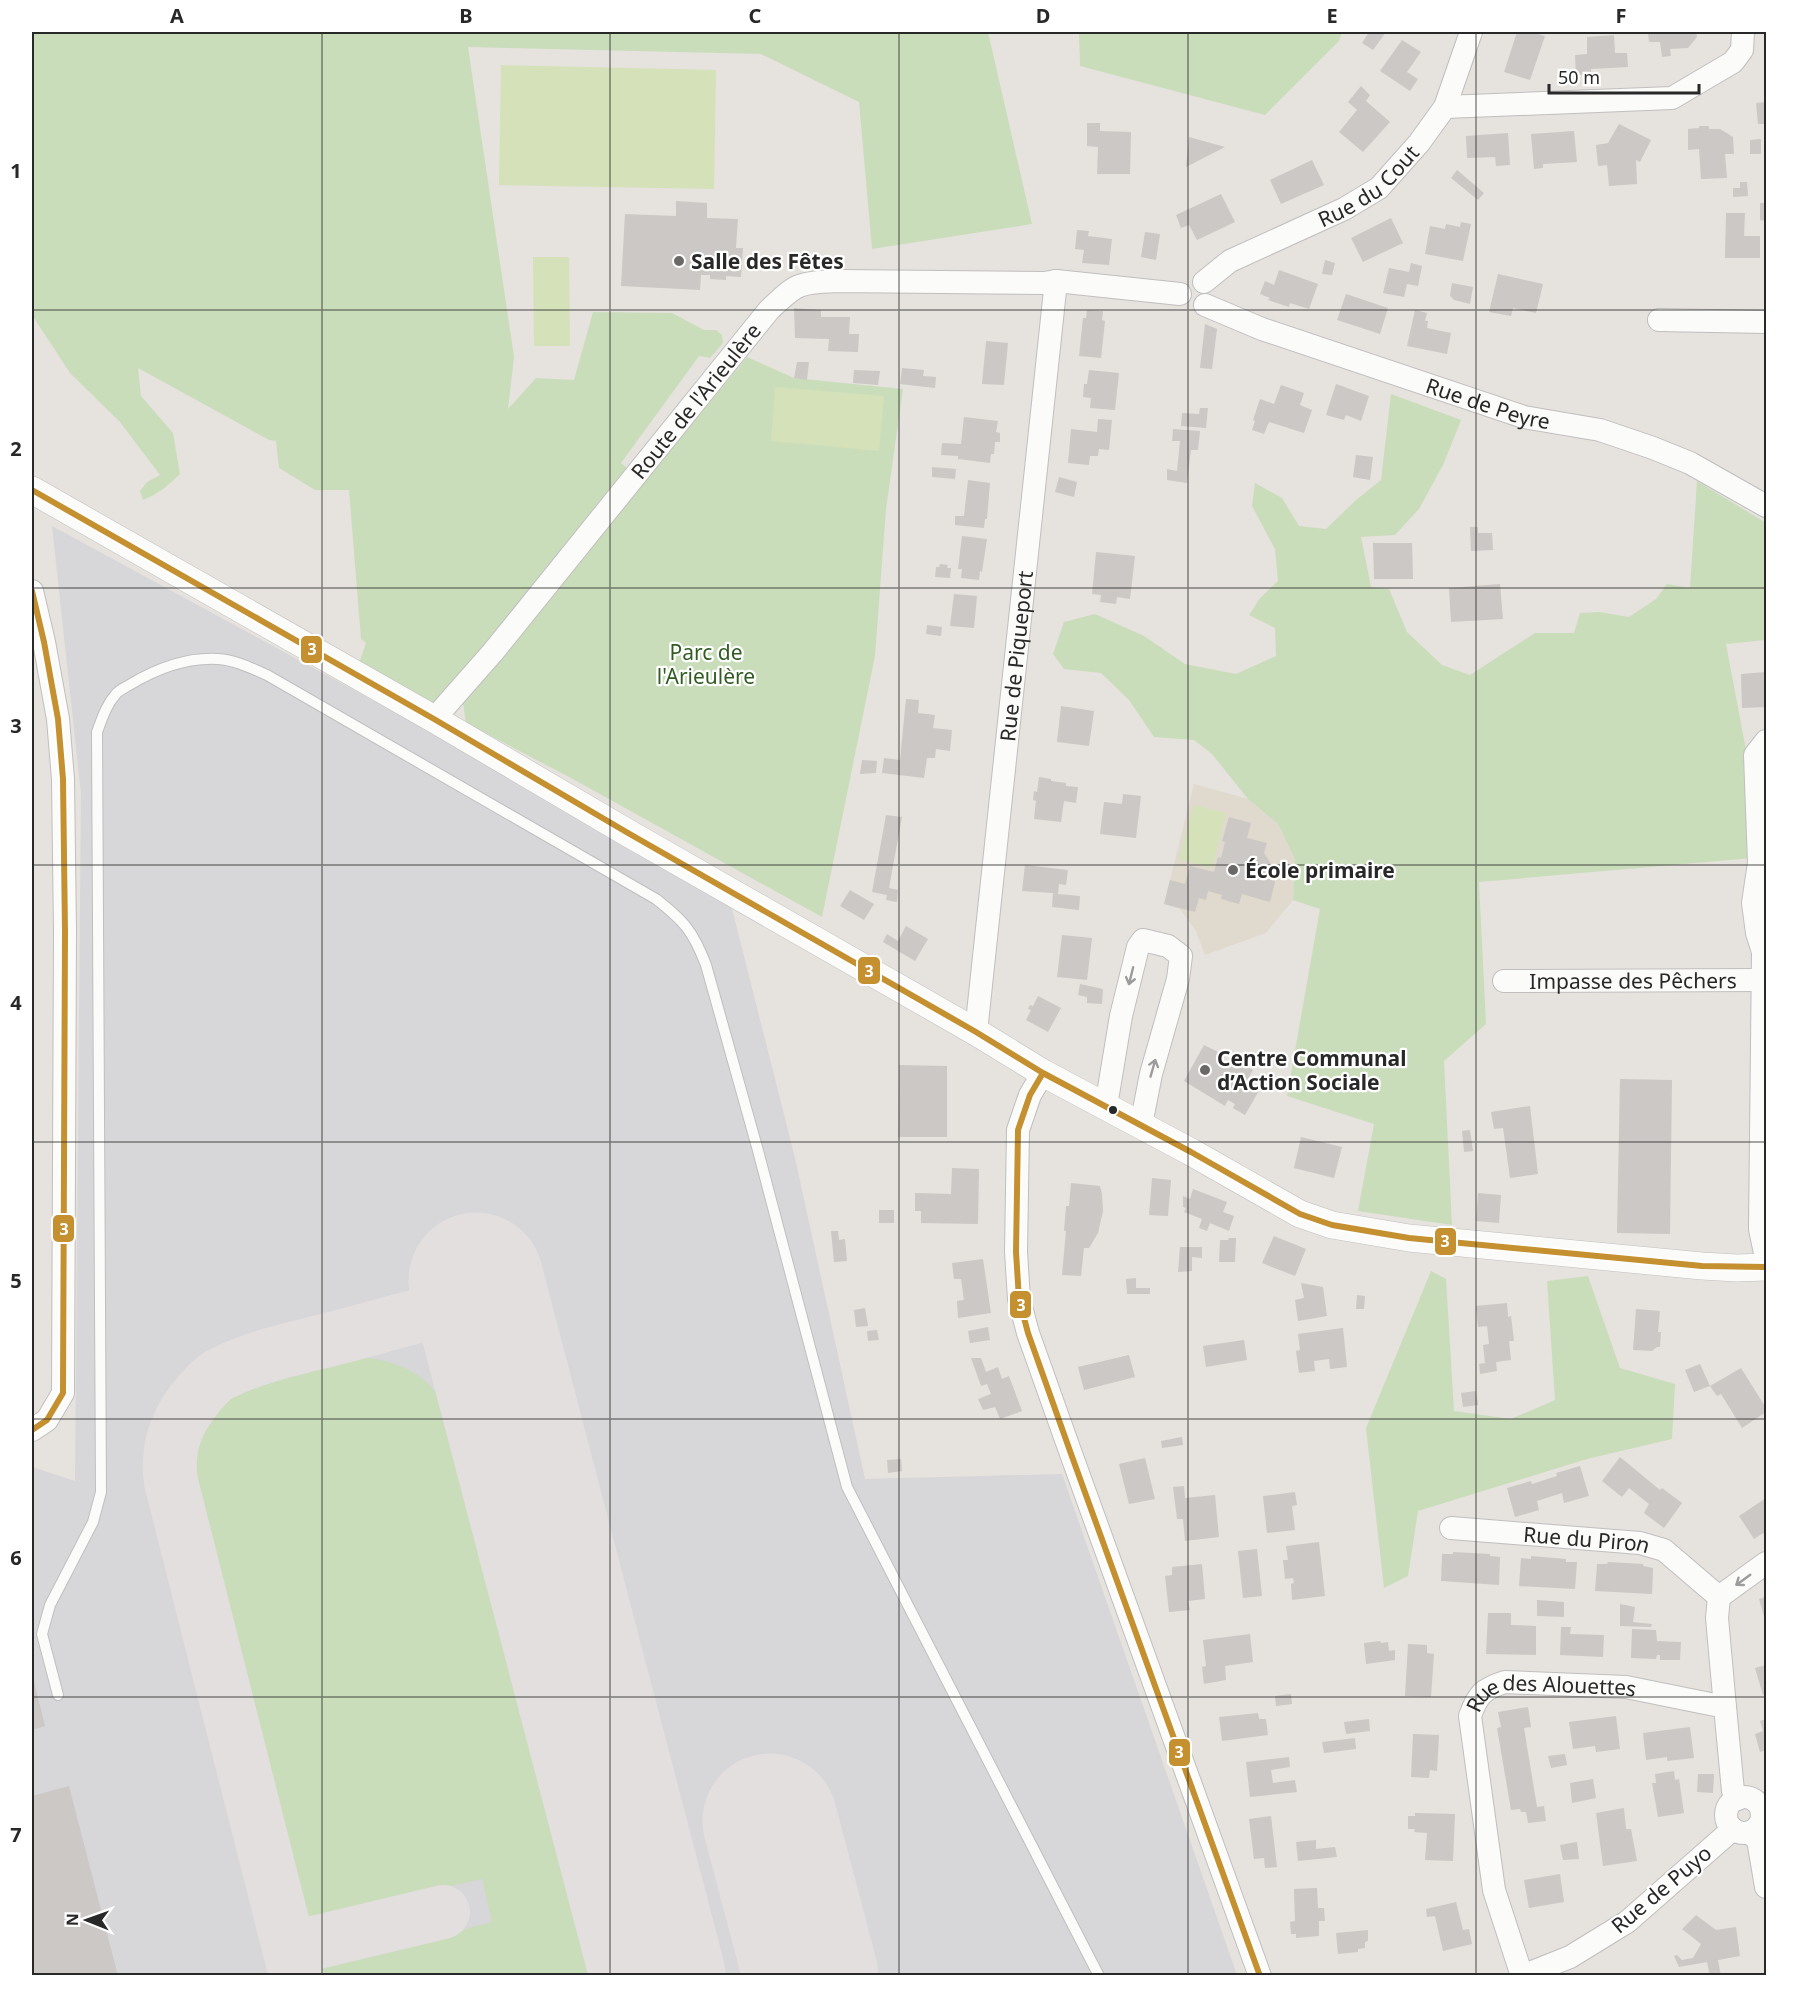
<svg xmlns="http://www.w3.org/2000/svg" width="1798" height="2007" viewBox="0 0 1798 2007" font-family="'Noto Sans',sans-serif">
<rect width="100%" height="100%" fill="#e6e2de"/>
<path fill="#e0d9cd" d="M1194,784L1248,799L1278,824L1295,859L1293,900L1266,933L1205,955L1196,931L1180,909L1164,904Z"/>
<path fill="#d7d6d9" d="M52,526L365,696L730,901L795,1158L865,1479L1062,1474L1237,1975L32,1976V1467L75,1481L81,794Z"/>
<path fill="#caddbb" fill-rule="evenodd" d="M32,32H988L1032,224L872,249L859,102L761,54L468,47L514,357L508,409L536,378L574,380L593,312L672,313L704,330H716L722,335L723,343L710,358L699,356L621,463L627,468L435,706L358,666L366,643L361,639L349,490H315L279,468L276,441L269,440L138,368L141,396L173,433L180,474C169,485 158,494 143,500L140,491L147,482L160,475L120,422L70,373L32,315Z
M1079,32H1342L1339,41L1265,115L1080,66Z
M747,357L794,378L903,389L886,509L875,656L822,917L571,778L466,723L463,703Z
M1391,394L1461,420L1444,463L1419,509L1395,535L1361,537L1371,587L1389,589L1407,632L1442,665L1470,675L1535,633H1574L1580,613L1599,612L1629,617L1656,599L1667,584L1690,588L1697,481L1766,523V640L1726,644L1746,750L1753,858L1479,882L1486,1024L1444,1061L1452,1225L1358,1211L1374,1124L1287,1096L1320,909L1293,900L1295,859L1278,824L1248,799L1212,754L1194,740L1154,737L1129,700L1101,673L1064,669L1053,654L1064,622L1095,614L1144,636L1185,664L1236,674L1276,656L1275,628L1249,615L1260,598L1278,581L1275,549L1252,506L1255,483L1282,498L1299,526L1326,529L1356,500L1381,480Z
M1431,1271L1446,1279L1454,1411L1511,1419L1555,1400L1547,1281L1588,1276L1620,1368L1675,1384L1672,1439L1587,1459L1418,1511L1408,1576L1384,1588L1366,1428Z
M369,1358C403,1363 432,1377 446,1410L594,1975H318L196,1496L191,1458L195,1441L203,1423L226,1396L257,1382L350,1359ZM482,1879L492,1922L449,1933L438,1889Z"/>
<path fill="#d4e1b9" d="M501,65L716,70L714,189L499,185Z
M533,257H569L570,346H534Z
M775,387L884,396L879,451L771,441Z
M1194,805L1226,813L1212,868L1179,859Z"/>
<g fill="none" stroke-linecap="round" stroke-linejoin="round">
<path stroke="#e2dfde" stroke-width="54" d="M286,1937L292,1943L301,1946L443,1912
M296,1976L171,1482C166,1448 176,1420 199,1394C206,1385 216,1375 227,1371C261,1355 300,1347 336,1338C375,1328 413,1316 452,1308C492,1313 492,1354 500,1387"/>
<path stroke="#e2dfde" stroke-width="135" d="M476,1280L658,1976
M770,1821L811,1976"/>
</g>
<path fill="#cbc8c5" d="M1369,32H1386L1373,50L1362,43Z
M1517,32H1531L1545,36L1530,80L1504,72Z
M1648,32H1696L1697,37L1688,48L1670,49L1671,56L1662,57L1660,42H1649Z
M1614,35L1615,53H1627L1628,67L1591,69V74L1576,75L1575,55L1587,54V37Z
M1402,40L1421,52L1407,72L1418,79L1410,91L1380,71Z
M1361,86L1370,95L1366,101L1390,122L1363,152L1339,132L1357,110L1348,102Z
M1766,102V124H1758L1756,103Z
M1087,123H1100V131L1131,132L1130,174H1097L1098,147L1087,146Z
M1619,124L1651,140L1640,162L1636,160L1637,184L1609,186L1607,165L1598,166L1596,145L1608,143Z
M1699,126H1709V129H1720L1733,137L1734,154H1725L1727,178L1701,179L1699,149L1688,150V129L1699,128Z
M1574,131L1577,162L1543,164V168L1534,169L1531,134Z
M1508,133L1510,165L1496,166L1495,157L1467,158L1466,136Z
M1189,137L1225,147L1186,167Z
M1761,139V154H1750V140Z
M1312,160L1324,185L1281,204L1270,180Z
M1457,170L1484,193L1478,200L1451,178Z
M1740,182H1747L1748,196L1733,197V188H1740Z
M1221,194L1235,222L1197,240L1189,225L1181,228L1176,215Z
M676,201L707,203V218L738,219L736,248H743L741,277L726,276V280L710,279V275H701L700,290L621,286L625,214L676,216Z
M1760,203H1766V221L1760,220Z
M1726,213H1745L1744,236H1760V258H1725Z
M1391,218L1403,243L1363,262L1351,238Z
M1461,222L1471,224L1463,261L1425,254L1430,226L1445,229L1446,224L1460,227Z
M1077,230L1089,231L1088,236L1112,239L1109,265L1082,263L1084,250L1075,249Z
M1145,232L1160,234L1156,260L1141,257Z
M1325,260L1335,263L1332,275L1322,274Z
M1411,263L1422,266L1418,286L1407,284L1404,297L1383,293L1389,268L1409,272Z
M1279,270L1318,284L1309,309L1290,303L1289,307L1268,300L1270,298L1260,294L1265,281L1274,285Z
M1498,274L1543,284L1536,313L1513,308L1511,316L1489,312Z
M1452,283L1473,287L1470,304L1454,300L1450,296Z
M1346,294L1388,308L1380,334L1337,320Z
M794,308L821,310V317H850L849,334H859L858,352L828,351L829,339L795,338Z
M1087,310L1103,311L1102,320L1105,321L1101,358L1079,356L1083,318H1086Z
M1415,310L1427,313L1425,321H1428L1427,328L1451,333L1447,354L1407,346Z
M1205,324L1217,329L1212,369L1200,368Z
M986,341L1008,343L1004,385L982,384Z
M797,362H809L807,380L794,378Z
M902,368L924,370L923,376L936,377L935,388L900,384Z
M854,370L880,371L878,385L853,383Z
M1089,370L1119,373L1115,410L1090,408L1091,398L1083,397L1084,384H1087Z
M1336,384L1369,396L1361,421L1346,415L1344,420L1326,415Z
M1281,385L1304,393L1300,405L1312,410L1304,433L1269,422L1264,434L1252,430L1255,421L1253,420L1260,399L1274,404Z
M1200,408H1208L1206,428L1181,426L1182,413L1199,414Z
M964,417L998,421L996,432L1000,433V442H995L994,454H991L990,463L958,459V456L941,455L942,443L961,444Z
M1098,419L1112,420L1109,450L1099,449L1098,456H1090L1089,465L1068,463L1071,429L1097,432Z
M1173,429L1200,431L1198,450H1191L1187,483L1167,480V469L1177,471L1180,441H1172Z
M1356,455L1373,457L1370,480L1353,477Z
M932,467L956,469L955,479L932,477Z
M1059,477L1077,482L1074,497L1055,492Z
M968,480L990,483L987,519H985L984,528L955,525V516H964Z
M1470,527H1478V533H1492L1493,550L1471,551Z
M962,536L987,539L982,572L980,571L979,580L961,578L962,569H958Z
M1373,543H1412L1413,579H1374Z
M1096,552L1135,556L1130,599L1117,597L1116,604L1100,602L1101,595L1092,594Z
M940,564L948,565L947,568H951L950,578L935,577L936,567H939Z
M1500,584L1503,619L1451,622L1449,588Z
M954,594L977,596L974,628L950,626Z
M927,625L942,627L941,636L926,634Z
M1766,672V707L1742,708L1741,674Z
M906,699L919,700L918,713L935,715L933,728L952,730L950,751L936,749L935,758H927L924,778L882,773L884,758L900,760Z
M1061,706L1094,711L1089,746L1057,742Z
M862,760L877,761L876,773L860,774Z
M1039,777L1051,779V781L1066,783V786L1078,787L1076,803L1064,801L1061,822L1034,819L1036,801L1033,800L1034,791L1037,792Z
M1123,794L1141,796L1136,838L1100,834L1104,802L1122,804Z
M886,815L902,817L889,888L898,890L897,902L886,900L887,895L872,892Z
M1229,817L1251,823L1247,838L1267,843L1264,853L1271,864L1268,875L1273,876L1275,882L1270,902L1242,894L1239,904L1221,899L1222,895L1208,891L1206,900L1199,898L1195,912L1164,904L1170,880L1185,884L1190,866L1214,872L1218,857L1221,858L1225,842L1222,841Z
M1025,865L1068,870L1066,885L1059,884L1058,894L1080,896L1079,910L1052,907L1053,893L1022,891Z
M850,890L874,904L864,920L840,906Z
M906,926L928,939L915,961L883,942L887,934L898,941Z
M1062,935L1092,938L1087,980L1057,977Z
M1080,984L1103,989L1102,1004L1087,1003V997L1078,995Z
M1038,996L1061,1008L1048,1032L1026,1020L1031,1010L1028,1009L1030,1005L1033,1006Z
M1204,1045L1222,1054L1219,1059L1227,1064L1231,1058L1253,1070L1246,1082L1240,1080L1237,1086L1243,1090L1248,1082L1260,1089L1245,1115L1233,1108L1235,1104L1228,1100L1225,1106L1184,1081Z
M899,1065L947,1066V1137H898Z
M1620,1079L1672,1080L1670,1234L1617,1233Z
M1530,1106L1538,1174L1510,1178L1503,1128L1494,1129L1491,1112Z
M1470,1130L1473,1151L1464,1152L1462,1131Z
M1301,1137L1342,1147L1334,1178L1294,1168Z
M952,1168L979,1169L978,1224L921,1223V1211H915V1193L951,1194Z
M1152,1178L1171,1180L1168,1216L1149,1215Z
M1071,1183L1100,1186L1102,1194L1103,1211L1098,1233L1089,1248H1084L1081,1276L1062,1275L1066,1231H1064L1066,1206H1069Z
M1193,1189L1227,1202L1223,1212L1234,1216L1229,1231L1210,1223L1207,1231L1199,1228L1202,1219L1184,1212L1186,1208L1183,1207V1196L1190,1199Z
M1478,1193L1501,1195L1499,1223L1476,1221Z
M879,1210H894V1223H879Z
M831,1231H838L839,1240L845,1239L847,1261L834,1262Z
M1274,1236L1306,1249L1295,1276L1262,1263Z
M1229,1238H1236L1235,1262H1219L1220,1240H1228Z
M1180,1247H1202V1258L1192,1257V1271L1178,1272Z
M983,1259L991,1313L958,1318L957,1301L964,1300L961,1279H954L952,1263Z
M1136,1278V1288H1150V1294H1127L1126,1279Z
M1301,1283L1323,1287L1327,1316L1298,1321L1295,1300L1304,1298Z
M1357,1295L1365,1296L1364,1309H1356Z
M1507,1303L1508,1317L1511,1316L1514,1341H1509L1511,1360L1496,1362L1497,1371L1480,1374L1479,1364L1485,1363L1483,1345L1489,1344L1487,1326L1478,1327L1476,1306Z
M865,1308L868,1326L856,1327L854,1310Z
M1636,1309L1660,1311L1658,1332H1661L1660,1347H1657L1652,1351L1633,1350Z
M988,1327L990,1340L970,1343L968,1331Z
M1343,1328L1347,1367L1330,1369L1329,1359L1314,1361L1315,1371L1299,1373L1296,1351L1300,1350L1298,1334Z
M877,1330L879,1340L868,1341L867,1331Z
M1244,1340L1247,1360L1206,1367L1203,1346Z
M1129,1355L1135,1377L1084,1390L1078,1367Z
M971,1358H981L986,1372L998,1367L1002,1379L1009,1376L1022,1411L1000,1419L995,1407L983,1410L978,1399L991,1394L987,1384L981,1386Z
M1700,1364L1710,1386L1694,1392L1685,1370Z
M1741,1368L1766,1408V1412L1742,1428L1721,1394L1717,1396L1710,1386Z
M1476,1391L1478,1405L1463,1407L1461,1393Z
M1182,1437L1183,1445L1162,1448L1161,1441Z
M1620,1457L1660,1490L1662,1488L1682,1503L1664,1528L1644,1513L1649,1504L1629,1488L1622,1497L1602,1481Z
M1145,1458L1155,1499L1129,1504L1119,1464Z
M901,1459L902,1471L888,1473L887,1460Z
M1580,1466L1589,1496L1564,1503L1562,1493L1537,1501L1539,1510L1515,1517L1507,1488L1531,1481L1532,1484L1557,1476L1556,1473Z
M1184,1486L1185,1498L1215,1495L1219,1537L1185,1541L1183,1519H1177L1173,1487Z
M1295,1492L1297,1505L1292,1506L1295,1530L1267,1533L1263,1496Z
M1766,1498V1533L1764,1535L1763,1533L1754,1539L1739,1516Z
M1319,1542L1325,1596L1292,1600L1291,1584L1294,1583L1293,1578L1285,1579L1283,1560H1288L1286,1546Z
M1257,1549L1262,1596L1243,1598L1238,1551Z
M1453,1552L1490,1554V1556L1500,1557L1499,1585L1441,1581L1442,1554H1453Z
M1531,1556L1566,1559V1562H1577L1575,1589L1519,1586L1521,1558L1531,1559Z
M1608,1562L1643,1564V1566L1653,1568L1652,1594L1595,1591L1597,1564H1607Z
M1202,1564L1205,1599L1188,1601L1190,1610L1169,1612L1165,1576L1172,1575V1567Z
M1766,1597V1623L1759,1599Z
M1537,1600L1564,1602V1617L1537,1616Z
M1620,1604L1635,1607L1633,1622L1652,1624L1651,1627L1620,1626Z
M1488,1613H1511V1625L1536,1626V1655L1486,1654Z
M1561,1627H1571L1570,1634L1604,1635L1603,1657L1560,1655Z
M1632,1629L1656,1630L1657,1641L1681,1642L1680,1660H1660V1655H1657L1656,1659L1631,1658Z
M1250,1634L1253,1662L1225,1666L1226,1680L1204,1684L1202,1667L1206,1666L1203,1640Z
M1380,1641L1381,1643L1388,1642L1389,1651L1395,1650V1660L1366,1664L1364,1643Z
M1408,1644L1427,1645V1653L1434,1654L1431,1697L1405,1696Z
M1766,1665V1694L1763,1695L1755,1668Z
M32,1673L45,1726L32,1730Z
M1291,1694L1292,1704L1276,1706L1275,1696Z
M1528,1707L1531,1727L1524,1728L1537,1807L1544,1806L1546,1821L1528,1823L1526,1812H1521L1520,1809L1511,1810L1497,1728L1501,1727L1498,1712Z
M1258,1713L1259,1719H1266L1268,1735L1222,1741L1219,1717Z
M1616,1716L1620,1749L1596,1752L1595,1746L1573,1749L1569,1722Z
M1369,1719L1370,1731L1346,1734L1344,1722Z
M1766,1719V1750L1760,1752L1755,1734L1763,1731L1760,1721Z
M1690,1727L1694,1758L1667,1761V1757L1646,1760L1643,1733Z
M1413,1734L1439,1735L1437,1771L1430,1770L1429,1778L1411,1777Z
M1355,1738L1356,1749L1324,1753L1322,1742Z
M1565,1754L1567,1765L1551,1768L1548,1756Z
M1289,1757L1290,1767L1271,1770L1273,1783L1295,1780L1297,1792L1250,1797L1246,1762Z
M1674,1771L1675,1780L1679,1779L1684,1813L1658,1817L1652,1783H1656L1655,1774Z
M1698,1774H1714L1713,1793L1697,1792Z
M1593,1779L1596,1798L1572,1803L1570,1783Z
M69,1786L118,1976H32V1796Z
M1624,1808L1626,1829H1631L1637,1861L1603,1866L1596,1813Z
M1415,1813L1455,1814L1453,1861L1425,1860L1427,1833L1414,1832L1415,1829H1408V1816H1415Z
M1271,1816L1277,1867L1265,1868L1264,1858L1254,1859L1249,1819Z
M1316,1840V1849L1335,1847L1337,1857L1298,1861L1296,1842Z
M1577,1842L1579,1859L1563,1860L1560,1845Z
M1560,1874L1564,1902L1529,1908L1524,1880Z
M1317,1888L1318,1908H1324L1325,1921H1319V1936L1296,1938V1934H1291L1290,1922L1295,1921L1294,1889Z
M1456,1902L1463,1930L1469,1929L1472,1944L1443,1951L1435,1916L1427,1917L1426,1909Z
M1696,1915L1716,1930L1736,1927L1740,1956L1718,1960L1721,1976H1710L1707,1962L1679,1967L1674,1956L1677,1955L1682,1960L1693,1958L1701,1944L1682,1929Z
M1368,1930V1941L1365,1942V1948L1358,1949V1952L1338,1954L1336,1933Z"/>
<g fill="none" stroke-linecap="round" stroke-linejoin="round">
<g stroke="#c0bfbf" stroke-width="12">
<path id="service" d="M58,1695L42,1634L50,1605L93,1522L101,1492L97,732C102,719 106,705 116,694C119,690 126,687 131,684C158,668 186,657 218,659C235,660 251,668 267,675L656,899C684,921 693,931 706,965L757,1147L847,1487L1099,1976"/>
</g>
<g stroke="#c0bfbf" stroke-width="24">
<g id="minor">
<path d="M1445,107L1672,98L1733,62L1742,50L1743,32"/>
<path id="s1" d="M1204,282L1230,261L1344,209L1379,188L1419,143L1445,107L1471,32"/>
<path id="s2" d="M1205,305L1262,329L1524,417L1600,430L1653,448L1690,463L1766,506"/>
<path d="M1659,320L1766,322"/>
<path d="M32,591L44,642L58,719L63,779L65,932L63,1393L47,1420L32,1430"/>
<path id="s3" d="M434,719L493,652L769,310C797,283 798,283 837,281L1044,283L1056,281L1180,294"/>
<path d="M1766,741L1755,755L1759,863L1753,903L1757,933L1763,952L1760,1229L1766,1258"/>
<path id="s4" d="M1504,981L1762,980"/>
<path id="s5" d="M976,1032L1056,281"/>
<path d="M1043,1073L1030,1095L1018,1130L1016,1252L1019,1299L1028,1333L1070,1451L1260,1976"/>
<path d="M1101,1103L1108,1094L1121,1016L1138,947L1143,940L1168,946L1181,956L1178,979L1151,1074L1141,1125"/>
<path id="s6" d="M1451,1528L1640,1543L1664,1550L1719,1597"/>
<path d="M1719,1597L1717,1618L1725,1707"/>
<path d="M1719,1597L1766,1563"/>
<circle cx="1744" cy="1815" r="18"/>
<path id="s7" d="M1733,1829L1627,1922L1570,1957L1522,1976L1494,1890L1470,1716C1478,1694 1483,1689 1505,1682L1626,1687L1725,1707L1733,1791L1738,1799"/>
<path d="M1750,1833L1758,1840L1766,1887"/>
</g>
</g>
<g stroke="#c0bfbf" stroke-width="28">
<path id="tertiary" d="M32,490L434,719L628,833L976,1032L1043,1073L1191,1152L1300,1214L1332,1225L1409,1238L1702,1266L1737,1268L1766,1267"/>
</g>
<use href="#service" stroke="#fbfbfa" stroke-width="10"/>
<use href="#minor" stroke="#fbfbfa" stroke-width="22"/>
<use href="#tertiary" stroke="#fbfbfa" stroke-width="27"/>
<g stroke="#fff" stroke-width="10">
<path id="bus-1" d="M32,490L434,719L628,833L976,1032L1043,1073L1191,1152L1300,1214L1332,1225L1409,1238L1702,1266L1766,1267
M32,591L44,642L58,719L63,779L65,932L63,1393L47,1420L32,1430
M1043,1073L1030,1095L1018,1130L1016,1252L1019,1299L1028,1333L1070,1451L1260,1976"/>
</g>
<use href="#bus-1" stroke="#c59030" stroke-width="6"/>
</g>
<defs><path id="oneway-shaft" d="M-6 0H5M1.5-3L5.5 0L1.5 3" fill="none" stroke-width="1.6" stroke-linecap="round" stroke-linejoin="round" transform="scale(1.5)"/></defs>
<g stroke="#9c9c9c">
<use href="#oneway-shaft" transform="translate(1131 976) rotate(104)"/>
<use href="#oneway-shaft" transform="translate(1153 1068) rotate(-74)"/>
<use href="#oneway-shaft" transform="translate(1743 1580) rotate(144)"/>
</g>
<path fill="none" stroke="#282828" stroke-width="1.5" stroke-opacity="0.55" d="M322,32V1976M610,32V1976M899,32V1976M1188,32V1976M1476,32V1976M32,310H1766M32,588H1766M32,865H1766M32,1142H1766M32,1419H1766M32,1697H1766"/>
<g fill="#6a6968" stroke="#fff" stroke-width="2">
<circle cx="679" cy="261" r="6"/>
<circle cx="1233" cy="870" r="6"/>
<circle cx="1205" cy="1070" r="6"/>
</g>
<circle fill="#282828" stroke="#fff" stroke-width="2" cx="1113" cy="1110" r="5"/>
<g text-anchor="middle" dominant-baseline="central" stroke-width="4.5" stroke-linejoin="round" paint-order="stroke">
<g font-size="21" fill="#282828" stroke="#fff">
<text stroke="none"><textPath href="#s1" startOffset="192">Rue du Cout</textPath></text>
<text stroke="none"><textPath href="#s3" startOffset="412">Route de l'Arieulère</textPath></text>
<text stroke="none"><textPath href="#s2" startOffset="300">Rue de Peyre</textPath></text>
<text stroke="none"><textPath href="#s5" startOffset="378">Rue de Piqueport</textPath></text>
<text stroke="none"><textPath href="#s4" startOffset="129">Impasse des Pêchers</textPath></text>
<text stroke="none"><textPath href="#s6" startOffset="136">Rue du Piron</textPath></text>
<text stroke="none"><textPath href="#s7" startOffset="620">Rue des Alouettes</textPath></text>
<text transform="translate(1661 1889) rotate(-40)">Rue de Puyo</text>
</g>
<g font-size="21" font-weight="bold" fill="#282828" stroke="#fff" text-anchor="start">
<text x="691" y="261">Salle des Fêtes</text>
<text x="1245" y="870">École primaire</text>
<text x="1217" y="1058">Centre Communal<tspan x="1217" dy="24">d’Action Sociale</tspan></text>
</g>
<g font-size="21" fill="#305c22" stroke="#fff">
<text x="706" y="652">Parc de<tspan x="706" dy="24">l'Arieulère</tspan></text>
</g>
</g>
<g stroke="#fff" stroke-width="2">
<rect x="300" y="635" width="23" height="29" rx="6" fill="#c59030"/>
<rect x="857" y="956" width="24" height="29" rx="6" fill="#c59030"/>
<rect x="52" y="1214" width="23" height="29" rx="6" fill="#c59030"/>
<rect x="1434" y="1227" width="23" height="29" rx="6" fill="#c59030"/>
<rect x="1009" y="1290" width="23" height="29" rx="6" fill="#c59030"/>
<rect x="1168" y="1738" width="23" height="29" rx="6" fill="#c59030"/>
</g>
<g font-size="16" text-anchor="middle" font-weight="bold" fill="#fff">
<text x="312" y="655">3</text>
<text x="869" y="977">3</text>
<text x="64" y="1235">3</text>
<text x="1445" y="1247">3</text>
<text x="1021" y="1311">3</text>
<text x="1179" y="1758">3</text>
</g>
<rect width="1798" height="2007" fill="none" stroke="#ffffff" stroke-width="66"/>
<g transform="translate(87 1920) rotate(271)" stroke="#ffffff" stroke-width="4.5" paint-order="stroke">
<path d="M0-4.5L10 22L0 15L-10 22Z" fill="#282828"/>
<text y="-9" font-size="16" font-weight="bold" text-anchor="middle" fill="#282828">N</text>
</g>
<path d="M1549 84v9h150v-9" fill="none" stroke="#282828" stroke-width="3"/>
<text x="1558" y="84" font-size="18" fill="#282828" stroke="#ffffff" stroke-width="4.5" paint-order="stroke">50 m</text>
<rect x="33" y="33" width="1732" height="1941" fill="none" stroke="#282828" stroke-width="2"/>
<g font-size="20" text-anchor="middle" font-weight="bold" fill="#282828">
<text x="177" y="23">A</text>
<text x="466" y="23">B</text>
<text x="755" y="23">C</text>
<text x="1043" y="23">D</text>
<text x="1332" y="23">E</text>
<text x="1621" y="23">F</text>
<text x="16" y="178">1</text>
<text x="16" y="456">2</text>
<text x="16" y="733">3</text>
<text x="16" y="1010">4</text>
<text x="16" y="1288">5</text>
<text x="16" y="1565">6</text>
<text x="16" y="1842">7</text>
</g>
</svg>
